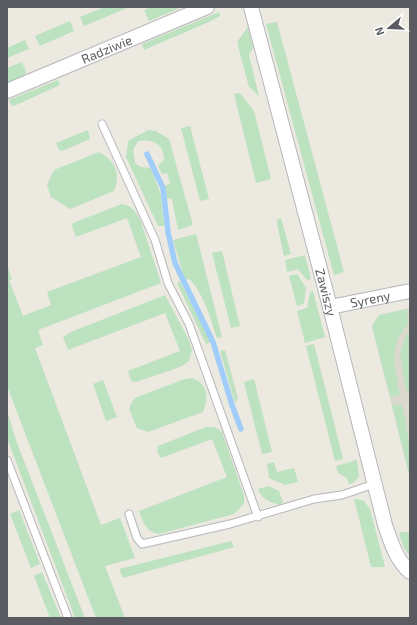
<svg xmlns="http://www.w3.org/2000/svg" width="417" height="625" viewBox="0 0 417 625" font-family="'Exo 2',sans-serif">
<rect width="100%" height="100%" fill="#ebe9e0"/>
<path fill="#dbd8ce" d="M410,308V478L372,326L379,315Z"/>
<path fill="#bde2c0" d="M105,7H124L125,9L84,26L80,17Z
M151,7H178V9L149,21L144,10Z
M219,12L220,16L211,21L144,50L142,44Z
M70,21L74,31L40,46L35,36Z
M277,22L344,272L334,275L266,24Z
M248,27L253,48L249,55L259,96L249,87L237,42Z
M25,40L29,49L7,58V48Z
M22,62L26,72L24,76L7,83V68Z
M58,80L60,85L14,106L11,105L9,100Z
M240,93L254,111L271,179L256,183L234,94Z
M190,126L209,199L200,201L181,128Z
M88,130L90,139L62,151L59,150L56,143Z
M148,130L156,131L169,139L193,225L178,230L172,199L167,198L165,186L170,183L167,173L162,174L158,166L164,160C164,144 153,139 138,141L133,150L135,163L141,167L151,168L161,195L164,226H158L126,157L128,141Z
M99,152C115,160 121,174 114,191L70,209L51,197L47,185L54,170Z
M122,204C132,206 135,211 140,219L161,283L38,330L43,345L35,348L101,525L120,518L135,558L105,566L125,618H96L7,386V265L12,279L9,280L23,316L51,305L47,292L141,257L127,218L76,237L72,226L73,223Z
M281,218L291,254L284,256L277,224V220Z
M196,234L222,337L217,338C211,320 203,291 189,279L185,280L173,240Z
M222,251L240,326L231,328L212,253Z
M305,255L311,279L307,280L298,269L287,272L285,260Z
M297,274L306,288L304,303L297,306L289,276Z
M180,281L211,342L206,344L177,283Z
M313,291L325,337L305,343L297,311L307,308L310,292Z
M165,295L188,338L192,350L189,361L180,367L136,382L131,381L128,371L180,351L165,313L68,350L63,337L71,332Z
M407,309L408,324C387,348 395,367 400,395L390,397L372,326L379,315Z
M409,334L410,391H406L400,352L406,335Z
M314,344L343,459L335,461L306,346Z
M225,350L238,399L235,403L220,351Z
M192,378C208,383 209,399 203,412L148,432L137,428L129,409L133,400L137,397L185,379Z
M254,379L272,452L262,454L244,382Z
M103,380L117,417L106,421L93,384Z
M402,404L410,447V478L392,405Z
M7,411L17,443L85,618H75L7,438Z
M206,427H215L222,432L244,495V504L234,514L159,534C146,532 143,522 139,511L227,477L212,439L161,458L157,451L158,446Z
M357,460L359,477L353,483L349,484L347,478L338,473L336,466Z
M274,462L277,472L294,468L298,482L285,485L269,478L267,464Z
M269,486L279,491L283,502L280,505C270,502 262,500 258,489Z
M354,499L363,500L370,509L385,567H371Z
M19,510L40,564L31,568L10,514Z
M401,532H410V556L404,548L399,534Z
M231,541L234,547L123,578L119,569Z
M42,572L61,618H50L34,576Z"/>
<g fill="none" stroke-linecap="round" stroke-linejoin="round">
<path stroke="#a1cdfa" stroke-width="5.5" d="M147,154L163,188L168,232L175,263L213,342L232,405L241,429"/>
<g stroke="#b6b7bc" stroke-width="9">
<path id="lane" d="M102,124L155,240L168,283L189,324L258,517
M7,460L68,618
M129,514L137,538L142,544L230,524L314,499L342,495L374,484"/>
</g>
<g stroke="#b6b7bc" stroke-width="16">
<g id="street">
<path id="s1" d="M251,7L330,307L385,525C391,542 396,560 410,572"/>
<path id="s2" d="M7,91L207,7"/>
<path id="s3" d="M330,307L410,291"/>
</g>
</g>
<use href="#lane" stroke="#fff" stroke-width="7"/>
<use href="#street" stroke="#fff" stroke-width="14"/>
</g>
<g text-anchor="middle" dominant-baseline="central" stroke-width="3" stroke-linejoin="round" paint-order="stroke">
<g font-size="13" fill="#595b60" stroke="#fff">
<text stroke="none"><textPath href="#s2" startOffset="108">Radziwie</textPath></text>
<text stroke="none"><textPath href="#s1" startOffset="295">Zawiszy</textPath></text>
<text stroke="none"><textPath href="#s3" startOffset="41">Syreny</textPath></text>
</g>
</g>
<rect width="417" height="625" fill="none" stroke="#595b60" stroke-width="16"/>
<g transform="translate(389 28) rotate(251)" stroke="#ffffff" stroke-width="3" paint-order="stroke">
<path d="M0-3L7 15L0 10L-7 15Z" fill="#595b60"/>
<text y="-6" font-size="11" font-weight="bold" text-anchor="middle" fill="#595b60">N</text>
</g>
</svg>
